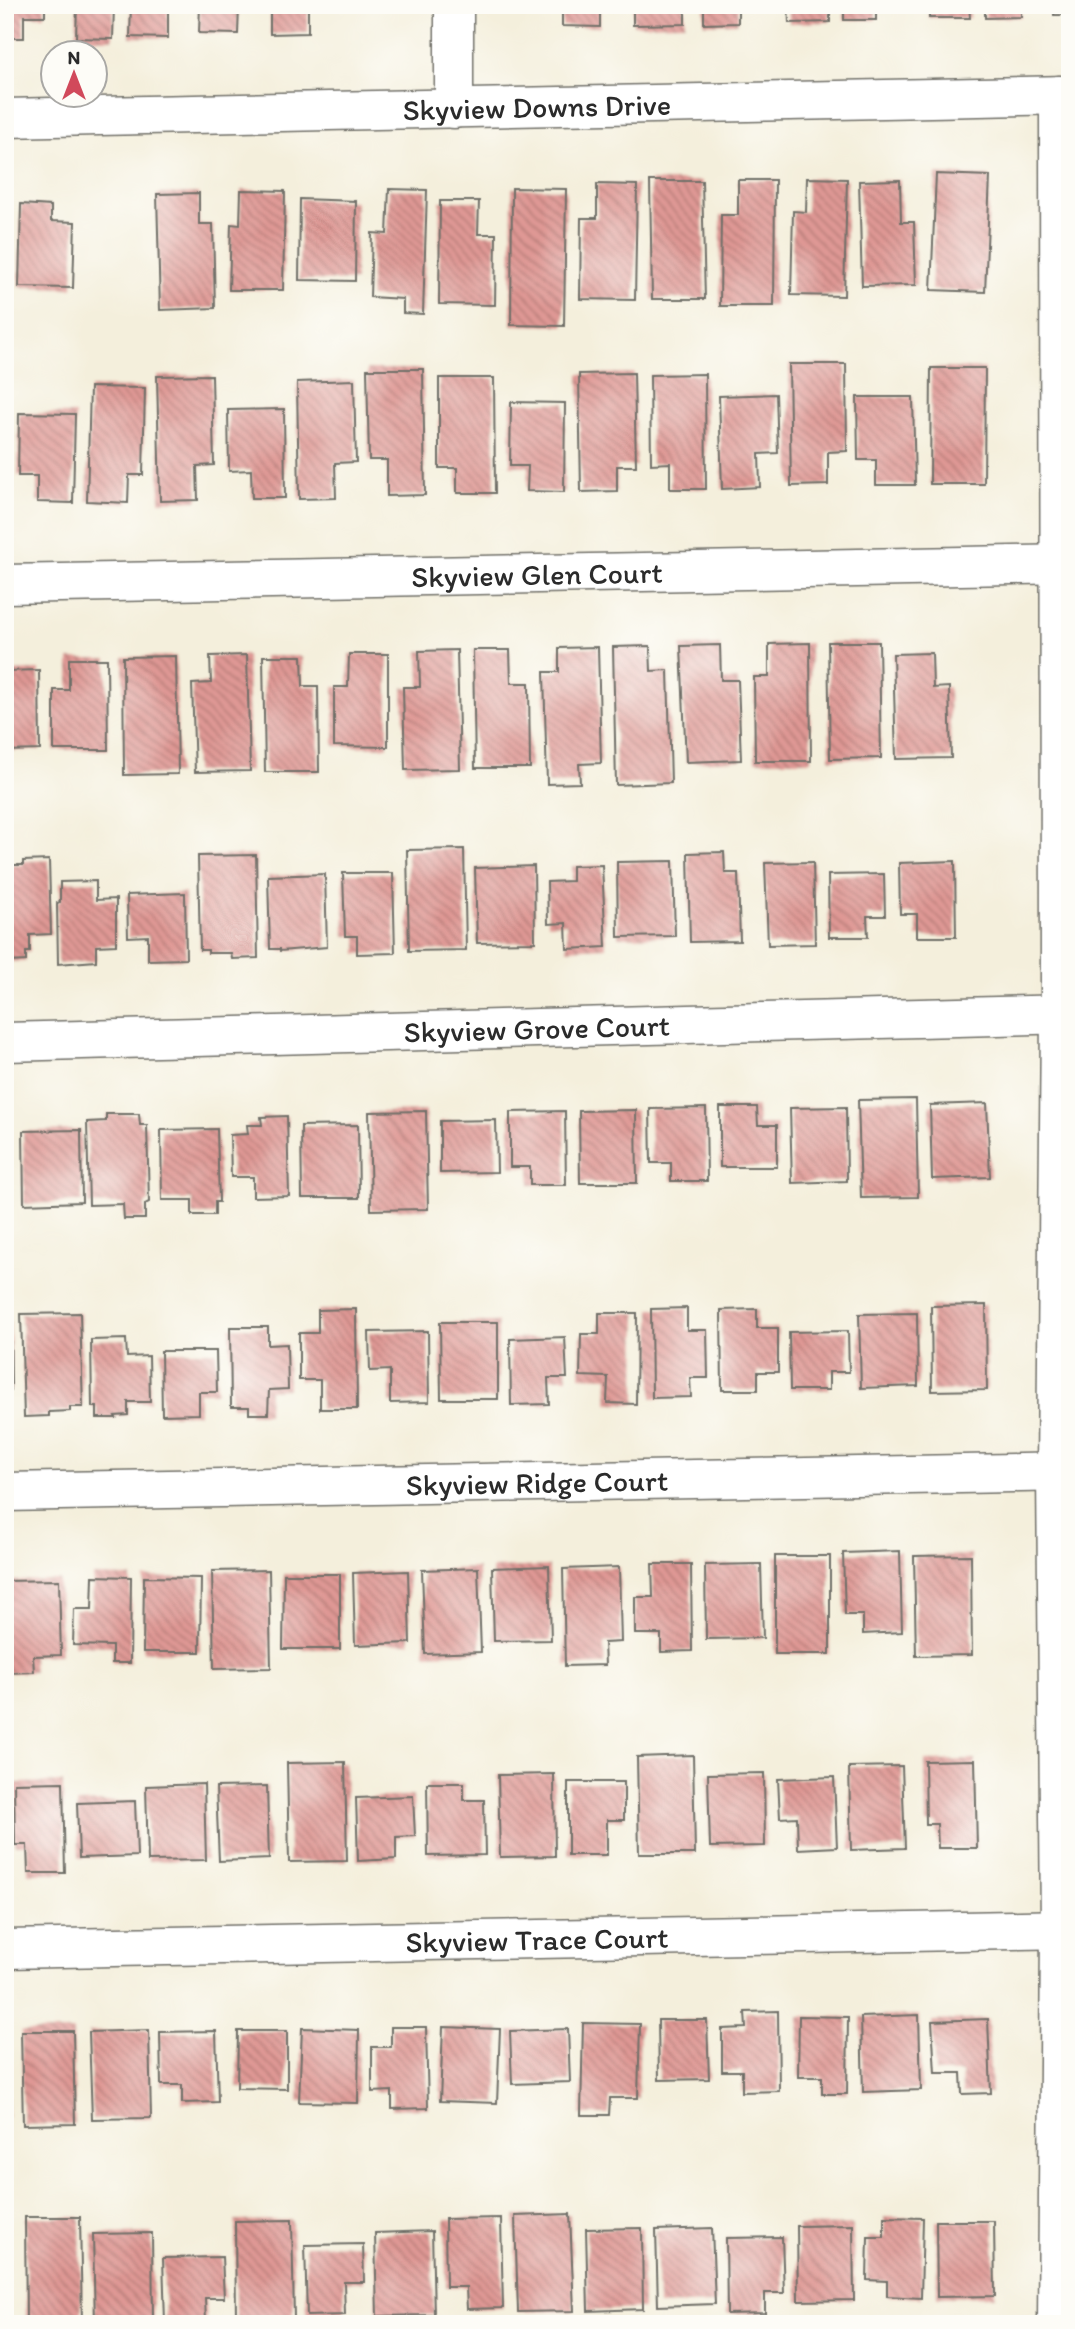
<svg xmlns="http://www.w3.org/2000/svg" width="1075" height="2329" viewBox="0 0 1075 2329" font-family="Itim,sans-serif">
<defs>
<pattern id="building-back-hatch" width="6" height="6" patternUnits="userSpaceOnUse" patternTransform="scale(1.75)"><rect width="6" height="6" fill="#df9894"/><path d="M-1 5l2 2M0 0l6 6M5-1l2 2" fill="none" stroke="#b57c79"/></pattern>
</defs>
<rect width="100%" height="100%" fill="#fdfcf7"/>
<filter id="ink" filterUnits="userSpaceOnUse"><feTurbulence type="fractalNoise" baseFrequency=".0143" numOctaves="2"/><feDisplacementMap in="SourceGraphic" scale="14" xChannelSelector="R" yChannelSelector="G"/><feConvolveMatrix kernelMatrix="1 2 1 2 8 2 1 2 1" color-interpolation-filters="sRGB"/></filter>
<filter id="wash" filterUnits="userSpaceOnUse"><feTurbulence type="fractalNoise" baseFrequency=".00686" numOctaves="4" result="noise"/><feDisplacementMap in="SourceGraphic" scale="28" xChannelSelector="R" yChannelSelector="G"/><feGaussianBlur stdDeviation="1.57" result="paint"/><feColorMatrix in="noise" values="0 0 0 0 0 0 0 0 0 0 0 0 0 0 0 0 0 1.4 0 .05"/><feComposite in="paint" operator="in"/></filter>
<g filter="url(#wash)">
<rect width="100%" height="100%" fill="#f4efdc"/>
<g id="blocks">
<path fill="url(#building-back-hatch)" d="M5,5H45V16H24V38H5Z
M77,5H114L113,39L76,38Z
M131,5H182V10H168V38L130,37Z
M200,5H239L238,34L199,33Z
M270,5H308V33L270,34Z
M562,5H600V27L562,26Z
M633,5H685V24L633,25Z
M704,5H738V23L704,24Z
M788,5H830V22L789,23Z
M844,5H876V20H844Z
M929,5H969L970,18H929Z
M985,5H1021V17L985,18Z
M1054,5H1070V15H1054Z
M936,174L990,176L985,292L931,290Z
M807,178L847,179L844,296L791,295L793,211L806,212Z
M738,180H775L774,306H720L721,215H738Z
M900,180L901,222H914L916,285L862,286L859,181Z
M650,181H702L705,299H652Z
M597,184L637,185L635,300L580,299L581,218H597Z
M512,188L566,189L564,326L511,325Z
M389,189L427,190L423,314L403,313V299L370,297L372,233L387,234Z
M241,190L285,191L283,290H229L231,224L240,225Z
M199,193V224H213L215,308L160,310L157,194Z
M300,199L356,201L355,281L299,280Z
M440,201H479L478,234H496L495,305L439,304Z
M21,204L51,206V221L75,222L73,288L19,287Z
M789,364H846L847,451L828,452V485L791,486Z
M931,368H985L984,484H930Z
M367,369H423L425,495L387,496V460H369Z
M634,373L636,466H617V491L581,492L579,374Z
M705,374L706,489H670V463L651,464L650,375Z
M212,375L214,465L197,466L198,500L160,501L157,376Z
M439,378H494L495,493H457V468H439Z
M354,380L356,462L335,463L336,498L299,499L297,382Z
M90,387L145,388L143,475H129L128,503L87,501Z
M776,394L778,453L759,454L760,487L722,489L719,396Z
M857,397H913L915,485H876V460H858Z
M511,402L565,403L564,492L527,491L528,466H510Z
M284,409L285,498H252L251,470L229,471L228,410Z
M19,413L75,414L73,503L37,502V476H18Z
M828,642H879L881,758L830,759Z
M810,643L811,761H755L754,677H769V644Z
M720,645L721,680H738L741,760L686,762L681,646Z
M650,646L651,671L668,670L671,783L616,785L613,647Z
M598,647L601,763L579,764L580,783L547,784L544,672H559V648Z
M457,650L460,769L405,770L403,687H420L419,651Z
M473,650H510L511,683H529L530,768H475Z
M932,653L933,688L949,687L951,758L896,759L893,654Z
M349,654H388V747L334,746V687H348Z
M247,655L250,771L195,772L192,684L211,683L210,656Z
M176,656L178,774L124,775L123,657Z
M263,656H302L303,686H318L319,772H265Z
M69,659H107L108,750H54V690H69Z
M39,670L40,750L5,751V671Z
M464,849L466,950L409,951L407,850Z
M724,852L725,873H738L740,941L690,942L688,853Z
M256,855L258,958L232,959L231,953H208V950H200L198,856Z
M49,860L51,934L30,935V952H26V961L9,962V958H5V865H23V861Z
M673,861L675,936L618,937L617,862Z
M955,861L956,937H917V914H900L899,863Z
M813,862L815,944L768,945L765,863Z
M602,865L606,947L567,949L566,923L548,924L547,882L572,881V866Z
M534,866L535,942L477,943L475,868Z
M343,873H393L395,953L357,954V936H345Z
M325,874L327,947L280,951V949H270L268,876Z
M884,874L885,916H867L868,937H829L828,875Z
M96,881V900L116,899V945L96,946V961L58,964L57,903L60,902V882Z
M185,893L186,959L148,960V936L128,937L127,895Z
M916,1099L918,1197L861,1198L858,1100Z
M987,1103L990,1177L932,1179L930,1105Z
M720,1107H757L758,1125H777V1167H720Z
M846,1107L847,1181L792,1183L790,1108Z
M706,1108L707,1181H671V1163H651L650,1109Z
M636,1110L637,1183H580L579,1111Z
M426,1111L428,1209L371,1210L369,1112Z
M565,1111L566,1185H530V1167H510V1112Z
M106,1114H139L140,1125H147L149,1202L145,1204V1219H124L123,1204L89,1205L87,1122L106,1121Z
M287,1116L289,1196L253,1197V1177H231L230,1135L248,1134L247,1125H262L261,1117Z
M496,1120L497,1172L440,1173V1121Z
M358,1125L359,1198H302L301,1126Z
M5,1128H10L11,1207H5Z
M217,1129L219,1202H215V1215H192V1200H162L161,1130Z
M81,1130L82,1202L24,1204L23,1131Z
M986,1305L987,1390L932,1391L931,1306Z
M687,1308V1330H707L708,1378H690L691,1397L652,1398L651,1309Z
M356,1309L357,1409H320V1380H299V1333H318V1310Z
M757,1309V1328H778V1372H758V1390H722L721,1310Z
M80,1313L83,1407H70V1411L49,1412V1416L24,1417L21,1314Z
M599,1313H637L636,1404L607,1403L608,1377L580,1376L581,1334H599Z
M917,1313L918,1386L861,1388L859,1314Z
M5,1316H10L11,1390H5Z
M440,1322H498V1399H441Z
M230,1327H268V1345L287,1344L288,1389L269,1390L268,1414H249V1407H231Z
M428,1331L429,1402L390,1403V1370L370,1371L369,1332Z
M848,1331L849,1372H829V1390H790L789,1332Z
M565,1337L567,1378H548L549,1404L511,1405L510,1339Z
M126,1339L127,1357L149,1356L150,1402H128V1415L115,1416L116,1418H97V1407H92L91,1340Z
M161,1351H216L217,1392H199V1414L162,1415Z
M900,1551L902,1632L863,1634V1615H845L843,1553Z
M971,1555L972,1655L916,1656L914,1556Z
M775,1556H830V1654H775Z
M652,1564H691L692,1651L661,1652V1634H635V1597H653Z
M761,1564L763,1638L706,1639L705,1565Z
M549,1566L551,1640L494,1641L492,1568Z
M619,1567L621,1642L604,1643L605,1665L565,1666L563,1569Z
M478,1568L481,1652L425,1654L422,1570Z
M269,1570L271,1668L214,1669L212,1571Z
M408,1571L410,1643L355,1645L353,1573Z
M284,1574H340V1649H283Z
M93,1576L131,1577L130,1663H112V1646L73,1645L74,1609H92Z
M144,1577L201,1578L200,1652H143Z
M59,1580L61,1655L33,1656L34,1672L5,1673V1581Z
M693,1755L695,1854H639L637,1757Z
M975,1760L977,1848H938L937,1824H926L925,1761Z
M345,1762L347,1861L289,1862L287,1763Z
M902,1766L905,1848L851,1850L849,1767Z
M764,1773L765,1846L710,1847L708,1774Z
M554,1774L555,1856L500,1857L498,1775Z
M834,1777L837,1847L798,1849L797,1817L780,1818L778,1779Z
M63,1782L65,1873H28L27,1845H15L14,1783Z
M568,1782H624V1820H607V1855H568Z
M427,1783H464V1800H484L485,1855L428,1856Z
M204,1784L206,1860L148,1861L146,1786Z
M267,1786L269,1859L219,1861L216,1787Z
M413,1796L415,1836L396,1837V1859L358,1861L356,1798Z
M135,1801L137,1856L79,1858L77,1803Z
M778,2011L779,2091L742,2092V2071H722V2029L746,2028L745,2012Z
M919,2015L921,2090L863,2092L861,2017Z
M799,2016L848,2017L847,2094H822V2077H798Z
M988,2019L991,2093L962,2094L961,2073H935L932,2021Z
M658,2020H707L709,2079L659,2080Z
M583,2023L640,2024L638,2098H610L609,2115H581Z
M391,2027H426L428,2108L392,2109V2091L372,2092V2047H391Z
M443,2027L500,2029L497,2103L440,2101Z
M302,2028L359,2030L358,2103L299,2102Z
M568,2029L570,2082L512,2084L510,2031Z
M149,2030L151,2118L92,2119L89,2032Z
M21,2031H73L75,2124L23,2125Z
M216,2031L218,2102L182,2103V2085H161L160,2032Z
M238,2031H287V2089L237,2088Z
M5,2083H8V2117H5Z
M570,2214L574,2311L518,2312L515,2216Z
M25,2217H80L82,2323L26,2324Z
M884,2217L923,2218L921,2298L887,2296V2281L867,2280L868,2237H884Z
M501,2218L503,2308L467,2309L466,2287H446L445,2219Z
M5,2220L9,2221L8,2285H5Z
M292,2220L294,2319H236L235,2221Z
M936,2221H994L995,2296L937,2297Z
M853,2225L854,2300L798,2301L797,2226Z
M642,2228L643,2309L588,2311L586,2229Z
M712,2228L715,2304L658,2306L656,2230Z
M432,2231L434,2315L377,2316L375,2233Z
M152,2233L153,2321L95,2323L93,2234Z
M782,2237L784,2293H765V2313L727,2314L726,2238Z
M363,2244L364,2282H344L345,2315L307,2316L305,2245Z
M222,2257L224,2298H205L206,2321L165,2322L163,2258Z"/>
</g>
</g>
<g filter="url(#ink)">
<use href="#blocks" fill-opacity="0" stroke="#717069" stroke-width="2"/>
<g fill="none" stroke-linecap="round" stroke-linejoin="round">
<g stroke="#717069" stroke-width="41">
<g id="minor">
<path d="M454,5V109"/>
<path id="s1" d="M5,118L1070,95"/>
<path id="s2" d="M5,584L1070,564"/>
<path id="s3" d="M5,1042L1070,1014"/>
<path id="s4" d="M5,1492L1070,1472"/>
<path id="s5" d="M5,1949L1070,1929"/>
<path d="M1057,2324L1060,1929L1056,1472L1060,1014L1059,95"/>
</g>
</g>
<use href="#minor" stroke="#fff" stroke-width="38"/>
</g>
</g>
<g text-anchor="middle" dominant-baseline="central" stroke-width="5" stroke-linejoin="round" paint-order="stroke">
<g font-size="30" fill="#2b2b2b" stroke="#fdfcf7">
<text stroke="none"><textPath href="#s1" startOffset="532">Skyview Downs Drive</textPath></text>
<text stroke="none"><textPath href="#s2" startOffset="532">Skyview Glen Court</textPath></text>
<text stroke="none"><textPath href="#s3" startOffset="532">Skyview Grove Court</textPath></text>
<text stroke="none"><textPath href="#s4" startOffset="532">Skyview Ridge Court</textPath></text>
<text stroke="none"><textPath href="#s5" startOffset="532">Skyview Trace Court</textPath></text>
</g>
</g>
<rect width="1075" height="2329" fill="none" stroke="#fdfcf7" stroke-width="28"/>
<g transform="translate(74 74)"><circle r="33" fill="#fdfcf7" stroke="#a9a8a5" stroke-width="2"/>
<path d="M0-5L12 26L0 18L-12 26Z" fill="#d1495b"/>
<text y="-10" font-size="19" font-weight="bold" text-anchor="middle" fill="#2b2b2b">N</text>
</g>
</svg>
